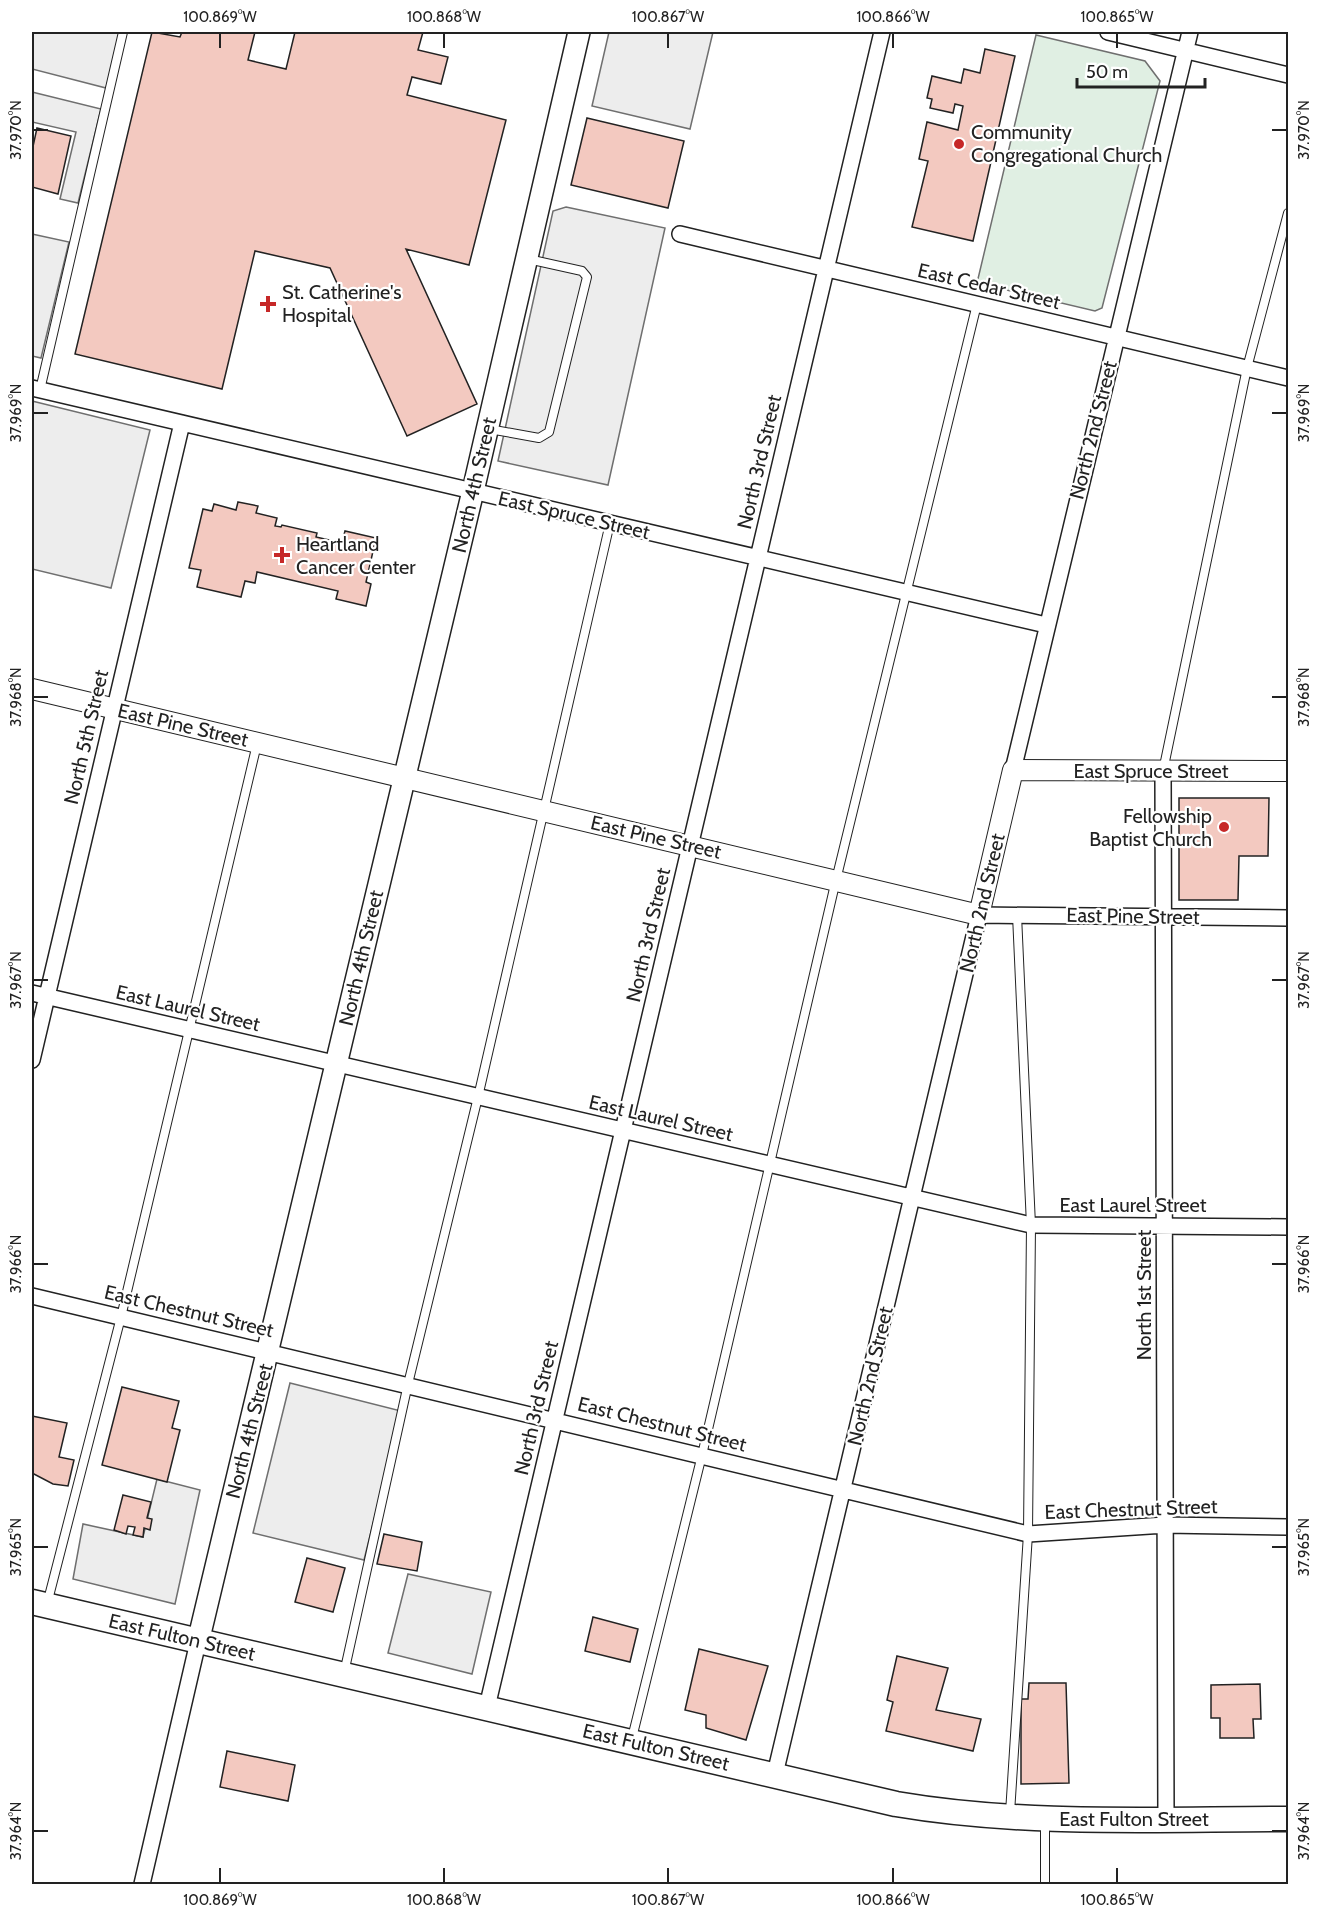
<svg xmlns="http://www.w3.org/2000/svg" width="1320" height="1916" viewBox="0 0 1320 1916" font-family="Cabin,sans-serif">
<rect width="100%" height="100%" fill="#fff"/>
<path fill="#e0efe3" stroke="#6f6f6f" stroke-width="1.5" d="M1036,35L1145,61L1160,81L1102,308L1095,311L977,283Z"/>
<path fill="#ededed" stroke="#6f6f6f" stroke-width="1.5" d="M32,32H121L106,88L32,69Z
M609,32H713L690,129L592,106Z
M32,92L101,109L78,203L60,199L76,132L32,122Z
M566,207L665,228L608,485L498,461L553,211Z
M32,234L69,242L41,358L32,356Z
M32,401L150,430L111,588L32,569Z
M290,1383L401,1411L364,1560L253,1533Z
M157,1479L200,1490L175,1604L73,1579L83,1524L143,1537Z
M408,1574L491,1592L472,1674L388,1653Z"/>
<path fill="#f3c9c0" stroke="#222" stroke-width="1.5" d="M152,32L180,37L182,32H255L248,60L286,69L295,32H423L418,50L448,57L441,84L412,77L407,95L506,120L469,265L406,249L477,404L407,436L330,268L255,251L222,389L75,354Z
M985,49L1015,56L973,241L912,227L928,161L919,159L927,122L958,130L963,106L955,104L953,113L930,108L932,99L927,98L932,76L961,83L964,69L980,73Z
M587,118L684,141L668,208L571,185Z
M37,128L71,136L58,194L32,187V151Z
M238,502L258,506L256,513L277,518L275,526L281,527L282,525L317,533L316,537L342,543L345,531L376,538L366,582L371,584L366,606L336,599L338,591L257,572L255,583L245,581L241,597L197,587L201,570L189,568L203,509L212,511L214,504L236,510Z
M1179,798H1269L1268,856H1239L1238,900H1179Z
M122,1387L179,1401L172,1428L180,1430L167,1482L102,1465Z
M32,1416L67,1423L59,1457L74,1460L68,1486L53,1484L32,1473Z
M123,1495L151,1502L147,1518L152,1519L150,1530L144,1528L143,1537L133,1535L135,1527L128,1526L126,1534L114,1530Z
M384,1534L422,1542L417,1571L377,1564Z
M307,1558L345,1568L333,1612L295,1602Z
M593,1617L638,1629L630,1662L585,1651Z
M699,1649L768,1666L746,1740L706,1728V1715L685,1710Z
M897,1656L948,1668L936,1710L981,1719L973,1751L886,1731L893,1702L887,1700Z
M1029,1683H1066L1069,1783L1021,1784V1699H1028Z
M1260,1684L1261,1719H1253L1254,1738H1220V1718H1211V1685Z
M227,1751L295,1765L288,1801L220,1787Z"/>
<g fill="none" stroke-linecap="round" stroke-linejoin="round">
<g stroke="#222" stroke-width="10">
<path id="service" d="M40,390L123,32
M489,429L539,438L549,432L587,277L582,271L528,259
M1163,771L1247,368L1288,213
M47,1604L121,1317L257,744
M344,1673L408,1384L478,1097L610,523
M632,1738L702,1455L836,880L977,304
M1010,1813L1028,1534L1031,1225L1017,915
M1045,1884V1820"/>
</g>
<g stroke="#222" stroke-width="18">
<path id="minor" d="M1108,32L1288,75
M680,234L1288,378
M32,388L1046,625
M1013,770L1190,32
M1163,771L1166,1819
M32,993L1031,1225L1288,1227
M32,1060L182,423
M32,1296L1028,1534L1165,1525L1288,1527
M487,1707L882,32
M775,1774L979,915L1288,918
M142,1884L198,1642"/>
</g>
<g stroke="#222" stroke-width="22">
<path id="tertiary" d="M32,689L979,915L1013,770L1288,771"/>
</g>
<g stroke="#222" stroke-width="24">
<path id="secondary" d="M198,1642L473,491L579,32"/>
</g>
<g stroke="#222" stroke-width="27">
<path id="primary" d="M32,1602L896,1804C1025,1826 1158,1819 1288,1819"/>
</g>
<use href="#service" stroke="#fff" stroke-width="8"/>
<use href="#minor" stroke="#fff" stroke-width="15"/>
<use href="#tertiary" stroke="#fff" stroke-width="20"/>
<use href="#secondary" stroke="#fff" stroke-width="21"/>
<use href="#primary" stroke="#fff" stroke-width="24"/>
</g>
<path fill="none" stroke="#222" stroke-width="2" d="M220,33V48M444,33V48M668,33V48M893,33V48M1117,33V48M33,130H48M1272,130H1287M33,413H48M1272,413H1287M33,697H48M1272,697H1287M33,980H48M1272,980H1287M33,1264H48M1272,1264H1287M33,1547H48M1272,1547H1287M33,1831H48M1272,1831H1287M220,1868V1883M444,1868V1883M668,1868V1883M893,1868V1883M1117,1868V1883"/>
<g fill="#c62828" stroke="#fff" stroke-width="2">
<circle cx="959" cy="144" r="6"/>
<path d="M265 295h6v6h6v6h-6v6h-6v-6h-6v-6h6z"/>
<path d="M279 546h6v6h6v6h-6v6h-6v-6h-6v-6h6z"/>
<circle cx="1224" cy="827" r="6"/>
</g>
<g text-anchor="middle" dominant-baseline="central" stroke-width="4.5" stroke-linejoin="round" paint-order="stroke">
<g font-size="20" fill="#222" stroke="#fff" text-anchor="start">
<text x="971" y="132">Community<tspan x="971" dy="23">Congregational Church</tspan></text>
<text x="282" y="292">St. Catherine's<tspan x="282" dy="23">Hospital</tspan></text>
<text x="296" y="544">Heartland<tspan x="296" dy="23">Cancer Center</tspan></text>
<text x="1212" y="816" text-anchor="end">Fellowship<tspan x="1212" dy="23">Baptist Church</tspan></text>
</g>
<g font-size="20" fill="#222" stroke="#fff">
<text transform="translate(989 286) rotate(13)">East Cedar Street</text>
<text transform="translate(1093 430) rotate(-76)">North 2nd Street</text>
<text transform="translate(759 462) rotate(-77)">North 3rd Street</text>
<text transform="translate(474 485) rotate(-77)">North 4th Street</text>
<text transform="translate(574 515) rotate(13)">East Spruce Street</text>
<text transform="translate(183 725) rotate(13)">East Pine Street</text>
<text transform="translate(86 737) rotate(-77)">North 5th Street</text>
<text x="1151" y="771">East Spruce Street</text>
<text transform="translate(656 837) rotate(13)">East Pine Street</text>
<text transform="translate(982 903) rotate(-77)">North 2nd Street</text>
<text transform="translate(1133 916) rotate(1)">East Pine Street</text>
<text transform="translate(648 935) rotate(-77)">North 3rd Street</text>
<text transform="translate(361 958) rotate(-77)">North 4th Street</text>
<text transform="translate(188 1008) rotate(13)">East Laurel Street</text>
<text transform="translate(661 1118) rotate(13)">East Laurel Street</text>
<text x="1133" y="1205">East Laurel Street</text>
<text transform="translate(1144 1295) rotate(-90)">North 1st Street</text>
<text transform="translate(189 1311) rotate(13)">East Chestnut Street</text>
<text transform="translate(870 1376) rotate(-77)">North 2nd Street</text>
<text transform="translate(536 1408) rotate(-77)">North 3rd Street</text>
<text transform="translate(662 1424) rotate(14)">East Chestnut Street</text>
<text transform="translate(249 1431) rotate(-76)">North 4th Street</text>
<text transform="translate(1131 1509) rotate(-2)">East Chestnut Street</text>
<text transform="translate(182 1637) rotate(13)">East Fulton Street</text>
<text transform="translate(656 1747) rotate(13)">East Fulton Street</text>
<text x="1134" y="1819">East Fulton Street</text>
</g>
</g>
<rect width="1320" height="1916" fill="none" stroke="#ffffff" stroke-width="66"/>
<path d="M1077 78v9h128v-9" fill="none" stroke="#222222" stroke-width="3"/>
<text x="1086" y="78" font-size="18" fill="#222222" stroke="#ffffff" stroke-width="4.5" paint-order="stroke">50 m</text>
<rect x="33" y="33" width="1254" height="1850" fill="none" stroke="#222" stroke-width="2"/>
<g font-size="15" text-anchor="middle" fill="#222">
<text x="220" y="22">100.869°W</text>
<text x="444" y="22">100.868°W</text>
<text x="668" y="22">100.867°W</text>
<text x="893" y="22">100.866°W</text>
<text x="1117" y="22">100.865°W</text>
<text transform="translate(16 130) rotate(-90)" y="5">37.970°N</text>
<text transform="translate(1304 130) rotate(-90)" y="5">37.970°N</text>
<text transform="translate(16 413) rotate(-90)" y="5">37.969°N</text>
<text transform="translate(1304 413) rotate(-90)" y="5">37.969°N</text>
<text transform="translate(16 697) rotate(-90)" y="5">37.968°N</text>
<text transform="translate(1304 697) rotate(-90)" y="5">37.968°N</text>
<text transform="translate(16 980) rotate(-90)" y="5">37.967°N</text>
<text transform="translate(1304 980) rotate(-90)" y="5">37.967°N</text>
<text transform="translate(16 1264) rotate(-90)" y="5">37.966°N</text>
<text transform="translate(1304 1264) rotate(-90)" y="5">37.966°N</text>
<text transform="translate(16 1547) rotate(-90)" y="5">37.965°N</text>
<text transform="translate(1304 1547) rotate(-90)" y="5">37.965°N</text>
<text transform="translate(16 1831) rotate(-90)" y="5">37.964°N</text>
<text transform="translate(1304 1831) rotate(-90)" y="5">37.964°N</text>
<text x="220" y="1905">100.869°W</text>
<text x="444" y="1905">100.868°W</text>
<text x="668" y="1905">100.867°W</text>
<text x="893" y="1905">100.866°W</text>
<text x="1117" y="1905">100.865°W</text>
</g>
</svg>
